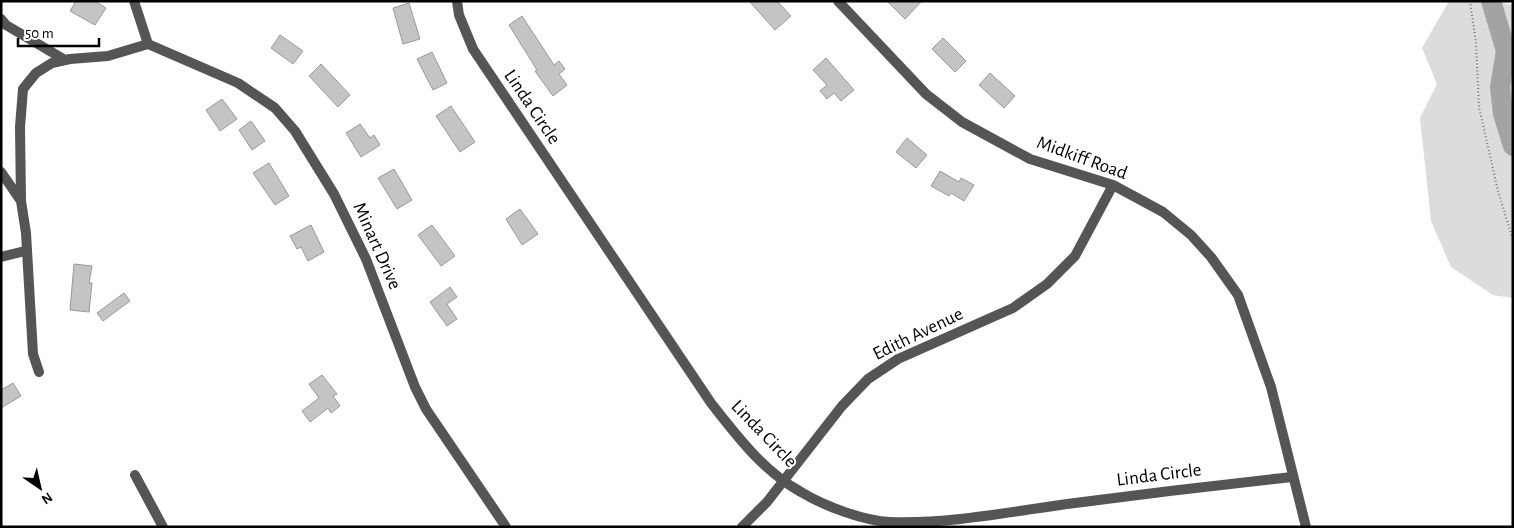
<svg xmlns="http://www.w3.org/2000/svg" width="1514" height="528" viewBox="0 0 1514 528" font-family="'Alegreya Sans',sans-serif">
<rect width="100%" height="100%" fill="#fff"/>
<path fill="#dcdcdc" d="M1449,1H1492L1513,5V298L1493,295L1451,267L1431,221L1420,118L1437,84L1422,48Z"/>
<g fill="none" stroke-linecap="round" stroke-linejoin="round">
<path stroke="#a3a3a3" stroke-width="20" d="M1491,1L1506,51L1500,87L1503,114L1513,146"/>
</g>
<path fill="#c4c4c4" stroke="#999" d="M76,1H95L106,8L95,25L70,11Z
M749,1H777L791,16L775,30Z
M887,1H922L905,19Z
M409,3L420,39L403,44L393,8Z
M522,16L554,65L559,61L565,69L559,74L567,85L553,96L535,71L537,70L509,25Z
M280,35L303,51L293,64L271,48Z
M943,38L966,61L955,72L932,49Z
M432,52L447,83L433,90L417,59Z
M826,58L854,90L841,101L834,93L827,99L820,91L827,85L813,70Z
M321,64L350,95L338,107L309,76Z
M990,73L1015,96L1004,108L979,85Z
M222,99L237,119L220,131L206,110Z
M451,106L475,142L460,152L436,116Z
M251,121L265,141L252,150L239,130Z
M360,124L370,138L374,135L380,145L361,157L346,133Z
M907,138L927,155L916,168L896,152Z
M269,163L289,196L275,205L253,173Z
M394,169L412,200L397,209L378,178Z
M940,171L959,182L961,178L974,185L964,201L951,193L949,196L931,186Z
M520,209L538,234L522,245L506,219Z
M311,225L324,252L308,261L301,247L297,249L290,236Z
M432,225L455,256L441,266L418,235Z
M74,264L92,266L89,283H92L89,312L70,310Z
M450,287L457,297L447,304L457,319L447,326L430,302Z
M124,293L130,301L103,321L97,313Z
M322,375L337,394L333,396L340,406L331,413L328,408L310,422L302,411L319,398L309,384Z
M13,383L21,396L1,408V390Z"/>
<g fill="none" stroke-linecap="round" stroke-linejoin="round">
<path stroke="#777" stroke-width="2" stroke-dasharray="1 2.5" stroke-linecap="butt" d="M1470,1L1476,43L1479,107L1498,191L1513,240"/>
<path stroke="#555" stroke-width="10" d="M134,1L148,44
M457,1L459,15L473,49L711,403C737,436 763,471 801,492C824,506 864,521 890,522C949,524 1009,512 1067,504C1142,494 1217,485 1292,477
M838,1L926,94L962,122L1030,159L1113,185L1163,212L1191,235L1211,257L1238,295L1271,387L1306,527
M1,19L6,25L65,60
M148,44L238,83L275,108L295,131L334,194L366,259L415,387L426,409L506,527
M1,172L21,201
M1,257L25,251
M39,372L33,354L26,233L21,201L20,127L23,89L36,73L52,63L70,59L108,56L148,44
M135,475L163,527
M742,527L767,502L842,406L868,379L898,359L1013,308L1047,284L1075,256L1113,185"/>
</g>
<g text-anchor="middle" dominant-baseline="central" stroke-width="4" stroke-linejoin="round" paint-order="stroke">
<g font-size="19" fill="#000" stroke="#fff">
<text transform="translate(532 107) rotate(56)">Linda Circle</text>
<text transform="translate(1082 158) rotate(20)">Midkiff Road</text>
<text transform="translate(377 246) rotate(66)">Minart Drive</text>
<text transform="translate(918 334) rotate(-26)">Edith Avenue</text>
<text transform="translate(764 434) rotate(46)">Linda Circle</text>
<text transform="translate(1159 475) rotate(-7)">Linda Circle</text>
</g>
</g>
<rect width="1514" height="528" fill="none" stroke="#000000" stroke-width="5"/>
<g transform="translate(40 488) rotate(146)" stroke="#ffffff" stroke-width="4" paint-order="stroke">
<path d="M0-4L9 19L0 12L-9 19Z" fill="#000000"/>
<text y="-8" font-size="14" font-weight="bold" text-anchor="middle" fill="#000000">N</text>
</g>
<path d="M18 38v8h81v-8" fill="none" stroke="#000000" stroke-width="2.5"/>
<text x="25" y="38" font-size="15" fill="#000000" stroke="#ffffff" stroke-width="4" paint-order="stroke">50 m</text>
</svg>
